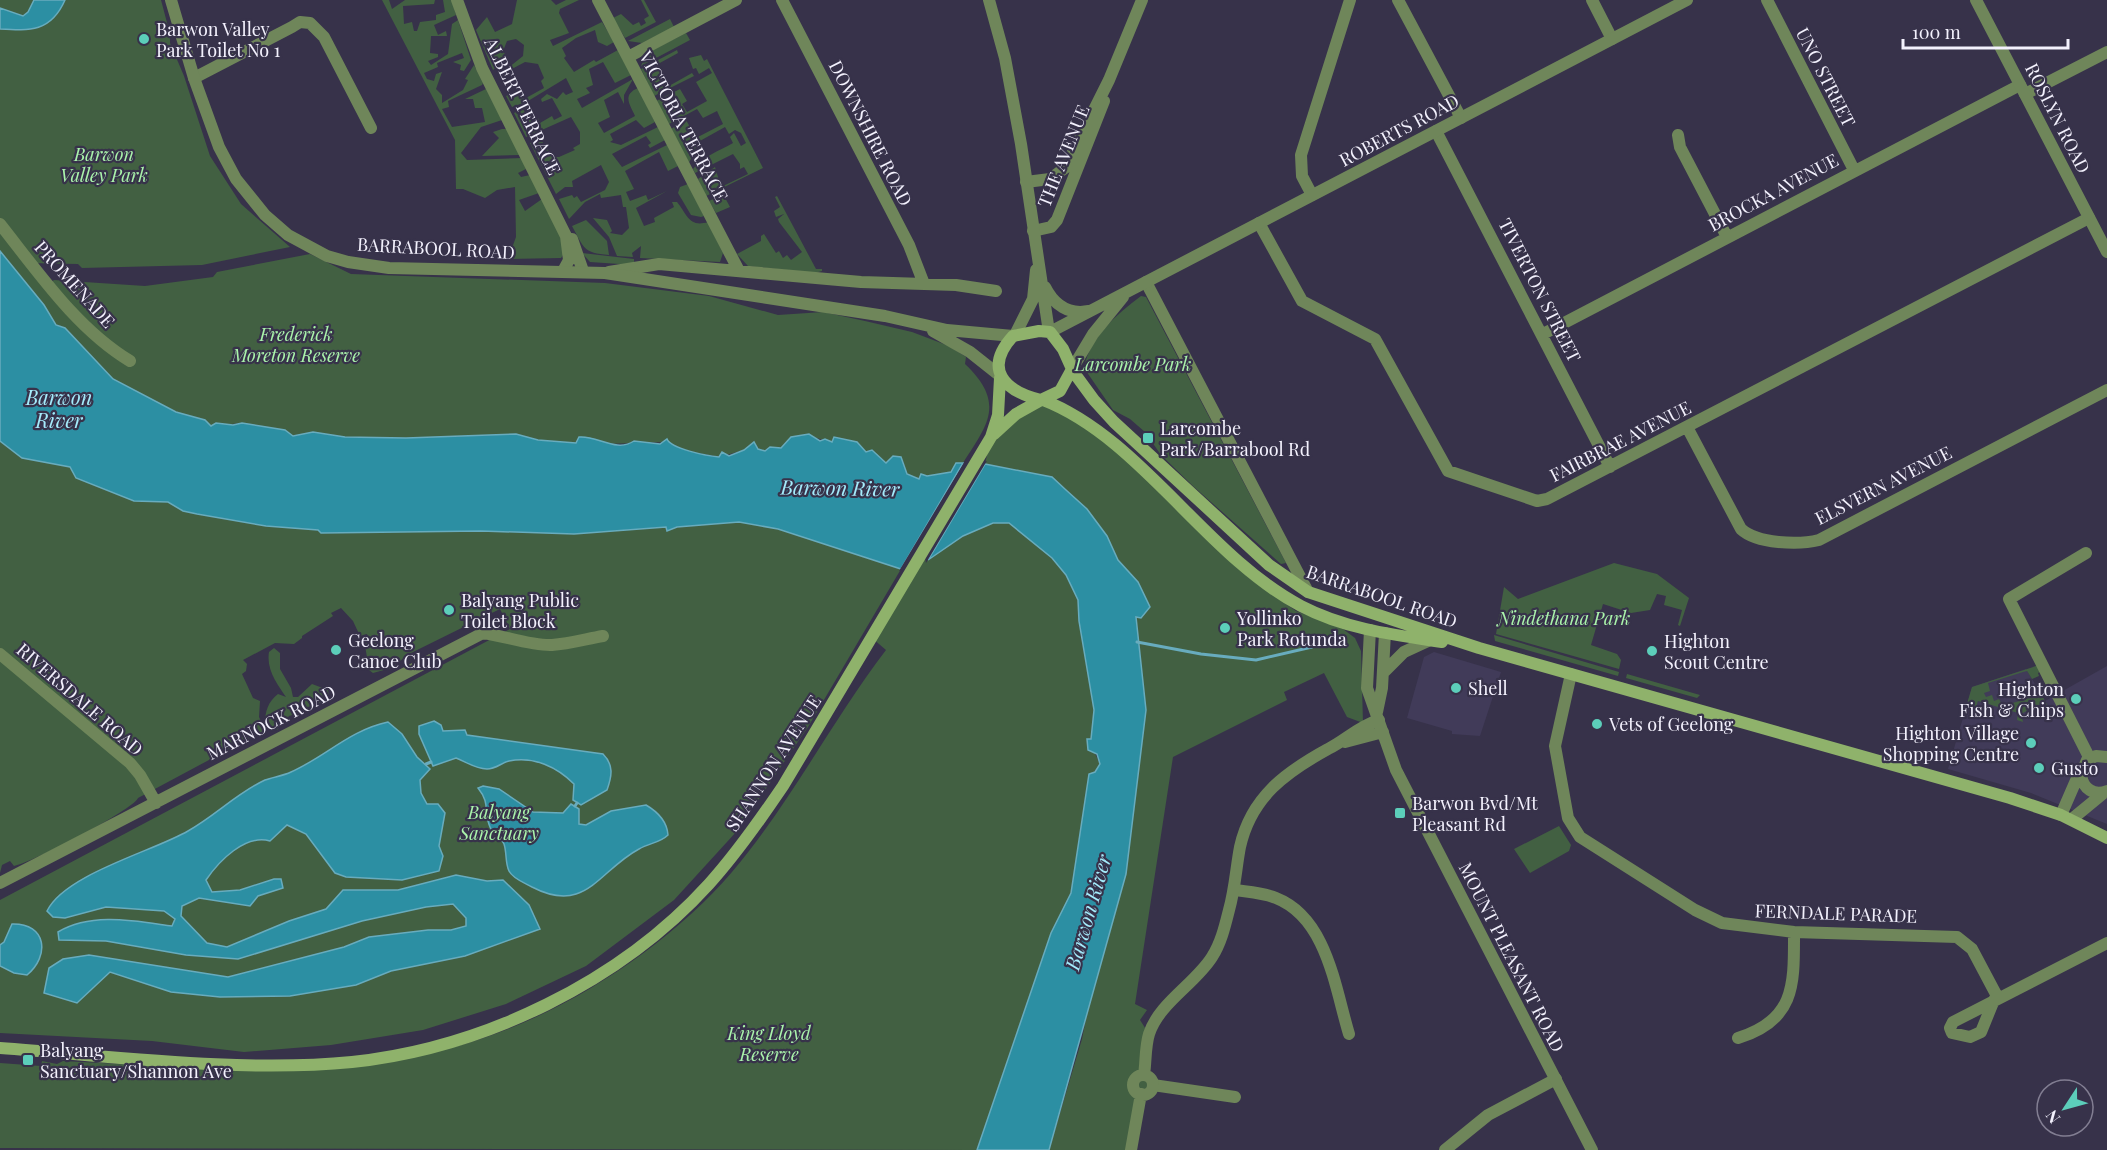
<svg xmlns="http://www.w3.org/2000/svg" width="2107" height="1150" viewBox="0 0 2107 1150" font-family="'Playfair Display',serif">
<rect width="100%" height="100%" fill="#37324a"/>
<path fill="#413b59" d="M1434,652L1501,672L1480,736L1452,734V731L1407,718L1424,657Z
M2107,666V824L2031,793L1948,769L1972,687L2026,669L2045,701Z"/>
<path fill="#426042" d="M0,0H161L170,34V43L184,76L210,156L241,204L290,247L202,265L82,268L78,264L27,263L46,286L54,280L145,286L213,277L217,272L310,254L351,274L605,283L709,296L778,315L823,312L865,321L912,332L949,346L966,357L965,364C1006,403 988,424 963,463H956L951,472L919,479L907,474L903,461L886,463L871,450L866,452L856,442L834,437L832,442L812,437H791L781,448L770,447L765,451L758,449L754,442L744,450L720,457L680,450L668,442L606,444L597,440L576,443L538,440L516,434L406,438L345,437L313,432L293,436L285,430L242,423L211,426L205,420L176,412L113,379L65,328L56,325L44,305L0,251Z
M382,0H389L392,9L405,0H435L434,4L403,6L404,24L412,22L414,31H417L420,22L436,20V15L445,12L443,0H452L456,15L434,25L438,35L446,31L447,36H431L430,53L438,54V57L428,61L431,65L448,54L452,24L458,20L471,60L464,71L460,70L461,65L453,62L464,58L462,53L437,63L438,67L424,73L427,79L434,81L436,74L442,72L436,89L442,95V103L463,90L468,80L465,79L474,65L483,83L482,85L448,101L449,107L442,109L452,127L485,122L482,108H475L473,99H465L486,89L502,120L481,127L461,153L467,160L522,158L526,169L518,173L521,177L530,175L539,193L519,200L525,211L542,199C549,213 573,244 561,258L508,259L516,237L515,187L497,190L485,198L463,189H456L455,140Z
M517,0H551L556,5L566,0H579L560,9L559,13L569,33L550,40L553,46L602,22L614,42L607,46L598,42L595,30L576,38L562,48L566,56L564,58L574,72L594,60L596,62L618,50L631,75L615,83L603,62L589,69L593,85L586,88L590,93L577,99L582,108L633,79L624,95V104L618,92L604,100L610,117L598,123L604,133L635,116C631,106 621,95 638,88L655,122L644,128L636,120L610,134L613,140L610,142L621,145L658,127L665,140L650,148L648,145L651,143L646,136L612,154L622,167L667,145L678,166L668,171L659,152L625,171L634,189L626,192L630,201L646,195L648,200L667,191L636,208L644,226L655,222L654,218L674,207L672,202H677C687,214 689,228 708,222L723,253L720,262L640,258L641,246L632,253L633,257L617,256L609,237L593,218L607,220L612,231L610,233L622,235L629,228L626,207H623L621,195L601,198L600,194L585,202L569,219L559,199L572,195L574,198L577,196L581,202L605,190L609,182L601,165L572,181L573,187H565L556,194L530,143L541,140L553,157H559L575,150L573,148L580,144V132L571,117L526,137L514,113L523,109L528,118H538L540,123L552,116L554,120L562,116L552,98L542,102L541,99L547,94L557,99L563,92L566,95L573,92L566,78L528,101L512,107L506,96L518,90L523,98H526L544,88L541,81L544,78L538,64L525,62L497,77L523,56L524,45L516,39L507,41L503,51L508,59L493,70L476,30L487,17L495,32L512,24Z
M641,0H644L656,22L625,38L613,18L621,14L633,25L639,22L641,26L646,23L644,19L649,16Z
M670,19L674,27L642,43L628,41Z
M686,33L690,40L641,66L647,53Z
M677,50L678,53L658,64L669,86L692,73L694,76L654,96L641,69Z
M701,55L704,61L707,59L763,168L706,196L698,179L715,167L721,187L748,174L744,167L740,169V164L733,154L695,173L693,169C702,157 719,151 733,143L730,137L734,133L741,146L746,143L741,133L735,130L729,134L725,127L698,142L689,163L671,129L686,120L696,138L723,124L717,111L703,118L697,109L669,124L656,101L680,89L687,101L682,104L687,112L707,101L696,82L712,73L709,68L699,74L696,68L693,69L689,58Z
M502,129H507L520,155L482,156L499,138L493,132Z
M688,184L704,216L701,217L691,215L678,193L680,187Z
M723,194L730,207L716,213L709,201Z
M777,196L816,269H822V271L815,273L748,266L737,254L761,241V236L764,234L776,253L779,251L783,258L787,255L791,260L802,252L779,222L778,219L784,214L776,217L774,211L780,207L775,197Z
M586,220L607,241L609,255C583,253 584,248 572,226Z
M582,253L634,259V265L590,262Z
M1141,296L1146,297L1286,563L1281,564L1194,487L1161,455L1145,432L1130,419L1113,410L1084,368C1090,337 1117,314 1141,296Z
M1041,400L1104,437L1199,532L1249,578L1296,611L1343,629L1355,638L1361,651L1363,723L1347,717L1324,673L1284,692L1287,700L1173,757L1135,1004L1147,1010L1140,1020L1149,1034L1147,1076L1151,1080L1152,1089L1144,1094L1131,1150H1049L1082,1039L1146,710L1136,616L1138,582L1118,560L1107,536L1087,509L1052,477L985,464L991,437Z
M0,441L12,451L71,467L77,478L134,501L168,502L183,511L197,514L266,526L318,530L321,533L481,531L574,534L666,527L667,531L677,527L739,522L778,529L901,569L808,727L737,831L674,900L586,966L506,1004L423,1030L331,1045L244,1052L152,1041L0,1033V900L510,629L500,609L409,654L391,668L373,673L369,670L364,639H369L367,634L360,636L353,621L341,608L331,613L333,616L302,636V638L294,644L275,643L243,660L247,664L246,671L242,674L253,698L260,701L259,717L265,730L138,798C133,810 31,863 14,866L10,861L2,865L0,873Z
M993,523H1009L1052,558L1066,575L1078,600L1079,621L1094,710L1091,739H1088L1100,764L1095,772L1089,774L1071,893L1051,933L977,1150L0,1148V1063L41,1066L42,1061L57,1064L63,1061C134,1064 207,1071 278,1071C299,1070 321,1066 343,1063C369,1060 396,1059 422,1054C533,1035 659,957 732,872C790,804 831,722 886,650L872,638L923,551L928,560L963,536Z
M1614,563L1657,574L1689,598L1680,626L1678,625L1682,610L1664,605L1666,596L1657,594L1650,610L1631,613L1603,604L1591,645L1617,654L1621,660L1619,669L1496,634L1504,587L1518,599Z
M1494,635L1619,672L1618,676L1495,641Z
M274,648L280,653V669L291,688L293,697H298L312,684L328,690L329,697L327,703L307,707L302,712L289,716L277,730L265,724C265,711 268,702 278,694L286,697C278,685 266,670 269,652Z
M2039,665L2041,671L2038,673L2039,676L2032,679L2027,671L2023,672L1988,683L1990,691L1984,693L1986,697L1992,695L1994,701L1999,699L2003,706L2039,695L2036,685L2049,708L2044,702L2021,714L2023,722L2017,720L2018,713L1978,701L1975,710L1966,707L1972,687Z
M1627,674L1700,695L1697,698L1626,678Z
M1559,826L1571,845L1569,851L1530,873L1514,849Z"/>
<path fill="#2c8fa3" stroke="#68acbe" stroke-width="1.5" d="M34,0H65C51,32 30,31 0,29V8L23,16L28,12Z
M0,251L44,305L56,325L65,328L113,379L176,412L205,420L211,426L216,423L233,425L242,423L285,430L293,436L313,432L345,437L406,438L516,434L538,440L576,443L579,437C597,435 616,453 634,441L660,444L667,439C671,449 708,456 719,457L722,452L729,456L744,450L754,442L758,449L765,451L770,447L781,448L791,437L809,434L820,441L825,439L832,442L834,437L857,442L866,452L872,450L886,463L893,456L901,457L907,474L919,479L921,474L927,476L951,472L956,463H963L901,569L778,529L739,522L677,527L667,531L666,527L574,534L481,531L321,533L318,530L266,526L197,514L183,511L168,502L134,501L76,478L70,467L22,458L0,441Z
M985,464L1052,477L1066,490L1087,509L1107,536L1118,560L1138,582L1150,607L1141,618L1136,617L1146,710L1126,874L1049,1150H977L1051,933L1071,893L1089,774L1095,772L1100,764L1097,754L1088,750L1087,739H1091L1094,710L1079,621L1078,600L1066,575L1052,558L1009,523H993L963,536L928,560Z
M434,721L441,725L443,731L465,730L467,735L603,754C614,765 612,776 607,790L581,805L573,800L574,784C557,767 534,756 509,761C501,763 496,769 487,769C476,769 466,762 456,758L433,766L419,734V726Z
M388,722L402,734L417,757L430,769L420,780L421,793L427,804H438L445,813L439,846L443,856L439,871L402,880L346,877L335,873L306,834L287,825L270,841C245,834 219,861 206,880L212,892L240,890L274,879H281L283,888L258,896L250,906L199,898L182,906L181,916L207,943L227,947L289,921L326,909L343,890H398L456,875L487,881L503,880L529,905L540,929L465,956L391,971L356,985L290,996L220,997L171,992L110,972L77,1003L44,993L49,968L63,959L89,955L228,977L344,947L369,937L428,930H451L466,926V918L453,904L426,907L362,921L238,959L186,955L106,941L59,940L58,932C92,912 135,921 172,926L175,919L164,911L106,907L65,918L53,917L47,911C65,874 154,851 188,831C215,816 237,793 265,780C273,777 283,776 291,772C325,757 350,730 388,722Z
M483,786L499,789L533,812L563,813L571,804L579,809V824L586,825L611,811L646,805C658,812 667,821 668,835C660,843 649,843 639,849C598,871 586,915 532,887C525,883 513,879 509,871C505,863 507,853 504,844C501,837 492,833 490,827C483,811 491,804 478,788Z
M12,924C47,923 50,956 27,975L14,973L0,966V945L4,942Z"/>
<path fill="#37324a" d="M965,461L966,465L903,570L899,571Z
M987,461L985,464L926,563L925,558L983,462Z"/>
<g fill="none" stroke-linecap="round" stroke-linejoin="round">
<path stroke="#68acbe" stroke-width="3" d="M1137,642L1201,654L1256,660L1312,647
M426,764L431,762
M575,806L577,803"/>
<path stroke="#6f865a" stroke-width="12" d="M457,0L482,68L566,236L569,260L563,271
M598,0L738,269
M782,0L909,245L924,284
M1398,0L1461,118
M1592,0L1612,39
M1767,0L1854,170
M628,57L736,0
M194,78L292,27L300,22L310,23L324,37L371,128
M2025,94L2107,52
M1436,131L1610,467
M1678,135L1680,147L1727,237
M1026,182L1050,179L1065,168L1109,80L1142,0
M1312,195L1302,176L1301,155L1350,0
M1259,223L1302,301L1375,339L1448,471L1537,501L1547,499L2089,218
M0,224C38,272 77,329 130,361
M1033,231L1051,227L1057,220L1104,101
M572,239L583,271
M609,272L659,264L861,282L956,285L996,291
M1146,282L1308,592
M1543,334L2020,85
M1687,427L1741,529C1757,544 1799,545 1819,540L2107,390
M2086,553L2009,599L2090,759
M0,654L130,763L140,775L156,803
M1571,674L1555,746L1568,818L1580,837L1695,910L1722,923L1794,932L1957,937L1972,949L1998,998
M0,883L483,633C505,636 532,646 552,645C569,644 586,639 603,636
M1235,890C1248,892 1264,893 1276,898C1327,918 1335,988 1349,1034
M1994,1000L1981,1032L1970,1037L1952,1033L1950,1028L1953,1022L2107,943
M1738,1038C1796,1020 1794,984 1794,932
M1153,1085L1235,1097
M1445,1150L1488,1115L1556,1079"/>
<path stroke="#6f865a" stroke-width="12" d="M171,0L194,78L219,147L236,179L265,215L288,235L327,256L348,262L389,268L605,273L885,316L947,330L1013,336
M989,0L1005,58L1021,144L1049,332
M1976,0L2107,252
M1045,287C1054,305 1069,315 1089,311
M933,331L970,352L999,375
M1050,332L1687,0
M1015,335L1033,299L1036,270
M1072,369L1093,334L1123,297
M1370,630L1367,688L1396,770L1592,1150
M1383,673L1404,652L1430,640
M1377,712L1382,688L1385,633
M1345,742L1383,732
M2107,757L2096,756L2087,760L2081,775C2083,789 2094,796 2107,791
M2061,815L2081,769
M2072,819L2105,792
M1144,1075C1146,1062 1145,1047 1149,1034C1159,1003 1195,984 1212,957C1221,943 1225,926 1229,910C1235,889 1236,868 1240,847C1251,797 1286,772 1328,749C1346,740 1359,726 1379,720
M1133 1085a10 10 0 1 1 20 0a10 10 0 1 1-20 0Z
M1131,1150L1141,1094"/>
<path stroke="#8fb26b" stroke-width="12" d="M1039,331L1050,332L1063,349L1072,369L1060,391L1041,400C1004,391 983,369 1013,336Z
M1072,370L1094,400L1114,422L1269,565L1308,592L1479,648L2010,798L2061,815L2107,838
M1043,400C1141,438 1206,556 1301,606C1345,629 1394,635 1442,642
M994,434L1016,414L1041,400
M0,1048C112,1056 241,1073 352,1062C484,1048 620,982 709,884C737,853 760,820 783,786L991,437L998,415L1000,378"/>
</g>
<g fill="#5cceba" stroke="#37324a" stroke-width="2">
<circle cx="144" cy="39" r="6"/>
<rect x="1142" y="432" width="12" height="12" rx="3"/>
<circle cx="449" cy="610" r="6"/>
<circle cx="1225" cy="628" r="6"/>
<circle cx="336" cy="650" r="6"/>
<circle cx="1652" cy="651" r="6"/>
<circle cx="1456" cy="688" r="6"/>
<circle cx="2076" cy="699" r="6"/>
<circle cx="1597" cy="724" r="6"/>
<circle cx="2031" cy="743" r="6"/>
<circle cx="2039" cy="768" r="6"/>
<rect x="1394" y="807" width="12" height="12" rx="3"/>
<rect x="22" y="1054" width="12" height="12" rx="3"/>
</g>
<g text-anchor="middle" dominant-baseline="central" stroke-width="4.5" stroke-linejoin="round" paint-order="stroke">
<g font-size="18" fill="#f3f1fd" stroke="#37324a" text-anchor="start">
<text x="156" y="29">Barwon Valley<tspan x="156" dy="21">Park Toilet No 1</tspan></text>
<text x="1160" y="428">Larcombe<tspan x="1160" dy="21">Park/Barrabool Rd</tspan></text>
<text x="461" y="600">Balyang Public<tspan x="461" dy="21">Toilet Block</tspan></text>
<text x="1237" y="618">Yollinko<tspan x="1237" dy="21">Park Rotunda</tspan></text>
<text x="348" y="640">Geelong<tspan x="348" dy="21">Canoe Club</tspan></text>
<text x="1664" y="641">Highton<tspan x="1664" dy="21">Scout Centre</tspan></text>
<text x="1468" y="688">Shell</text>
<text x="2064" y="689" text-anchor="end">Highton<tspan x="2064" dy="21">Fish &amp; Chips</tspan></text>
<text x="1609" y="724">Vets of Geelong</text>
<text x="2019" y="733" text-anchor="end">Highton Village<tspan x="2019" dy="21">Shopping Centre</tspan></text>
<text x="2051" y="768">Gusto</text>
<text x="1412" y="803">Barwon Bvd/Mt<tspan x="1412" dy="21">Pleasant Rd</tspan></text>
<text x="40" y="1050">Balyang<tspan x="40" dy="21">Sanctuary/Shannon Ave</tspan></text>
</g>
<g font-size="18" fill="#f3f1fd" stroke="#37324a">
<text transform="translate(1826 77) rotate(63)">UNO STREET</text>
<text transform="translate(523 106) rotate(64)">ALBERT TERRACE</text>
<text transform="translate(2058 118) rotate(63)">ROSLYN ROAD</text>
<text transform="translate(684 126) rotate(62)">VICTORIA TERRACE</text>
<text transform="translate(1399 130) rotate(-28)">ROBERTS ROAD</text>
<text transform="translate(871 133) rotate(63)">DOWNSHIRE ROAD</text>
<text transform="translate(1063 156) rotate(-68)">THE AVENUE</text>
<text transform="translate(1773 192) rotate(-28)">BROCKA AVENUE</text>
<text transform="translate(436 248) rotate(3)">BARRABOOL ROAD</text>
<text transform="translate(75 284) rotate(48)">PROMENADE</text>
<text transform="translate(1540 290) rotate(63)">TIVERTON STREET</text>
<text transform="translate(1620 441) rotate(-27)">FAIRBRAE AVENUE</text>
<text transform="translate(1883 485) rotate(-27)">ELSVERN AVENUE</text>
<text transform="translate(1382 596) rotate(19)">BARRABOOL ROAD</text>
<text transform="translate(80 699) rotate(41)">RIVERSDALE ROAD</text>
<text transform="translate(271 722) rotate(-27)">MARNOCK ROAD</text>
<text transform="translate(773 763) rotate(-57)">SHANNON AVENUE</text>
<text transform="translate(1836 913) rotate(2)">FERNDALE PARADE</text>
<text transform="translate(1512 957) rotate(63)">MOUNT PLEASANT ROAD</text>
</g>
<g font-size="18" font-style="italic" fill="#aaf4ab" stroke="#37324a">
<text x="104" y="154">Barwon<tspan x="104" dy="21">Valley Park</tspan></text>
<text x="296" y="334">Frederick<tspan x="296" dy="21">Moreton Reserve</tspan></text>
<text x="1133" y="364">Larcombe Park</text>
<text x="1564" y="618">Nindethana Park</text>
<text x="499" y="812">Balyang<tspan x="499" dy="21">Sanctuary</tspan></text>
<text x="769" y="1033">King Lloyd<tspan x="769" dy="21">Reserve</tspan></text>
</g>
<g font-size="20" font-style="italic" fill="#a5ecfc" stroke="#37324a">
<text x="59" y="396">Barwon<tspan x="59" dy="23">River</tspan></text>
<text transform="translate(840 487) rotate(1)">Barwon River</text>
<text transform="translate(1087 912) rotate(-74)">Barwon River</text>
</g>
</g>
<g transform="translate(2065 1108) rotate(234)"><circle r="28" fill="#37324a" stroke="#827e92" stroke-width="1.5"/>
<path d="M0-4.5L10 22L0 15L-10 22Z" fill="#5cceba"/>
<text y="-9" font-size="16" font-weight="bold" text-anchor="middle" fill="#f3f1fd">N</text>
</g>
<path d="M1903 39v9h165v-9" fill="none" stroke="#f3f1fd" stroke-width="3"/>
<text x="1912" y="39" font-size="18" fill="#f3f1fd" stroke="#37324a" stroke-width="4.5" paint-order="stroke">100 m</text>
</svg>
